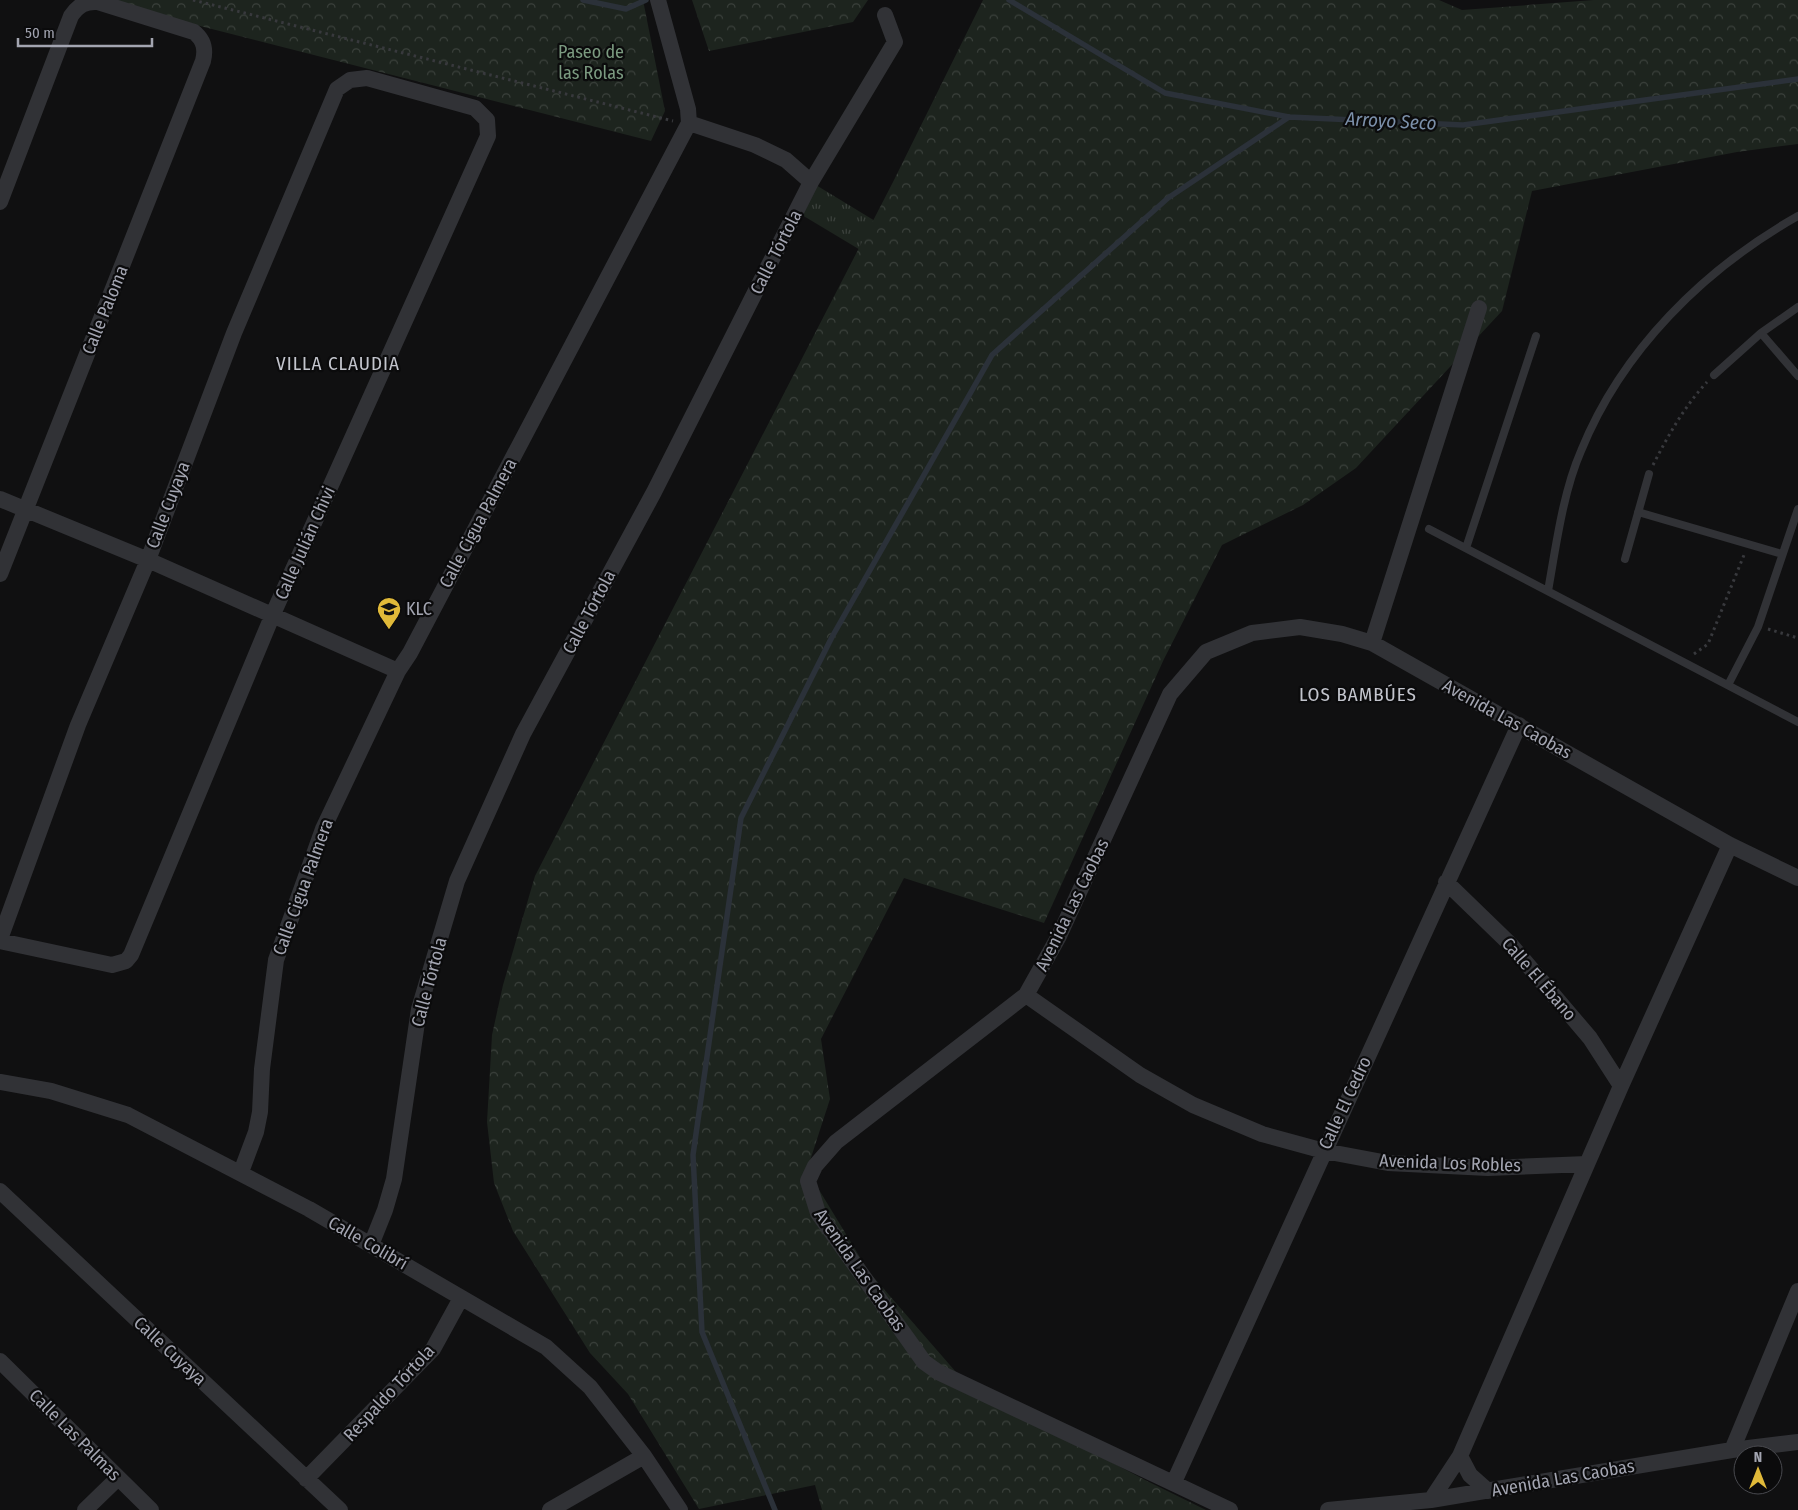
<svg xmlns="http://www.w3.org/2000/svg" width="1798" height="1510" viewBox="0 0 1798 1510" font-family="'Fira Sans Condensed',sans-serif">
<defs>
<pattern id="grass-tufts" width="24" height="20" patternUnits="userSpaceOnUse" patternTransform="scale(1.25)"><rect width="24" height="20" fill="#1d241e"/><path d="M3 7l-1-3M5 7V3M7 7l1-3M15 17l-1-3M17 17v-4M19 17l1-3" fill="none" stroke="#3b413c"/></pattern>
<pattern id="forest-crowns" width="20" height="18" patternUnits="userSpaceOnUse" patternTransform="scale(1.25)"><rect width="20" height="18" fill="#1d241e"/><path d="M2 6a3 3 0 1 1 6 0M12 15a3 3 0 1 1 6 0" fill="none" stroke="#3b413c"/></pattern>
</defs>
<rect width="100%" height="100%" fill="#101011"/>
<path fill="url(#grass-tufts)" d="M811,182L880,224L862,251L797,212Z"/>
<path fill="url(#forest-crowns)" d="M98,0H643L665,111L651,141Z
M692,0H868L853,22L709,51Z
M983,0H1439L1462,10L1594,0H1798V144L1737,152L1532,191L1502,311L1356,468L1303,505L1222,545L1164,659L1044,923L904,878L821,1039L830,1099L807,1170L869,1272L969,1387L1147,1481L1206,1510H822L815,1485L699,1509L628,1394L590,1353L513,1231L494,1183L487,1122L492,1035L503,985L535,876L893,182Z"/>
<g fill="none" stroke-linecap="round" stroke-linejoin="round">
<path stroke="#2b3139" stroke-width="5.5" d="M583,0L626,9L646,0
M1009,0L1165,93L1289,117L1463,125L1798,79
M775,1510L702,1332L693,1155L741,818L832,637L992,355L1168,198L1289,117"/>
<path stroke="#38393d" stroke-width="3" stroke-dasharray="2.5 4" stroke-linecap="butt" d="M193,0L673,121
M1653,465C1669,434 1684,407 1707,382
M1768,629L1798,638
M1694,654L1708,644L1744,555"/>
<path stroke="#313236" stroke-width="8" d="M1761,333L1798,376
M1714,375L1761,333L1798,307
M1638,512L1782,554
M1429,529L1798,722
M1466,548L1536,336
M1625,559L1649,474
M1548,591C1556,546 1563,492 1581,451C1622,350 1704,269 1798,216
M1728,685L1758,627L1798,509"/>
<path stroke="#313236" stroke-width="16" d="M689,123L755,145L786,160L811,182
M0,202L71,16C78,6 85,1 98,2L194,32C204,40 206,49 203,61L0,574
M0,499L148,560L398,671
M1372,643L1479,308
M1446,882L1510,944L1590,1038L1621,1086
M0,939L78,725L148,560L234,333L337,89L350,80L367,78L475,108L487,120L488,136L273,614L131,955L126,961L112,965L0,941
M1026,995L1140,1075L1193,1105L1262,1134L1324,1151L1388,1163L1488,1168L1587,1164
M0,1082L51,1091L128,1115L309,1209L546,1347L590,1387L644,1456L680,1510
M241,1172L256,1132L260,1112L262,1069L276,960L323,829L398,671L410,653L689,123L688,109L658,0
M0,1191L340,1510
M371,1245L385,1210L394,1179L419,1009L457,881L523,734L654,492L811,182L895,42L885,15
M0,1361L151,1510
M1732,1450L1798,1291
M1460,1456L1470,1475L1488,1491
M306,1479L433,1349L461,1298
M1174,1482L1519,725
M1431,1500L1460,1456L1621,1086L1730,845
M85,1510L118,1478
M550,1510L644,1456
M1230,1510L938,1372L924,1362L818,1213L808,1181L815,1166L836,1142L1026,995L1059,936L1170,694L1206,652L1252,633L1300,627L1342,634L1372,643L1730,845L1798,878
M1328,1510L1431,1500L1732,1450L1798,1442"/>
</g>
<defs>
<g id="school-pin" transform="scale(1.25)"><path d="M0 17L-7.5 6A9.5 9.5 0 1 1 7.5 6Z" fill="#e0b939" stroke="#0b0b0c"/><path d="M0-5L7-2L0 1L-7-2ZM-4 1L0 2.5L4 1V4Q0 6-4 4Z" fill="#111"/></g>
</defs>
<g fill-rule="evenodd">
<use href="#school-pin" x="389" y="609"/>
</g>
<g text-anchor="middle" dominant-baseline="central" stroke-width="4.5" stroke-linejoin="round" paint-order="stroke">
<g font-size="18" fill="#7b9a80" stroke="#0b0b0c">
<text x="591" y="52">Paseo de<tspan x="591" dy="21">las Rolas</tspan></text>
</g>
<g font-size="18" fill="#a3a5b1" stroke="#0b0b0c">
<text transform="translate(776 252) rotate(-63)">Calle Tórtola</text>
<text transform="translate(105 310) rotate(-68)">Calle Paloma</text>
<text transform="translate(168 505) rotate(-69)">Calle Cuyaya</text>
<text transform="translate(478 523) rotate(-62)">Calle Cigua Palmera</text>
<text transform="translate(305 543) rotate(-66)">Calle Julián Chivi</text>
<text transform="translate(589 612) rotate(-62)">Calle Tórtola</text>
<text transform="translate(1507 719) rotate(29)">Avenida Las Caobas</text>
<text transform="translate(303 887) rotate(-70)">Calle Cigua Palmera</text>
<text transform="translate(1072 905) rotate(-64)">Avenida Las Caobas</text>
<text transform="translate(1539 979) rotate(49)">Calle El Ébano</text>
<text transform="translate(429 982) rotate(-75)">Calle Tórtola</text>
<text transform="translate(1345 1103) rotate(-65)">Calle El Cedro</text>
<text transform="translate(1450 1163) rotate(2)">Avenida Los Robles</text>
<text transform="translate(368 1243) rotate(30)">Calle Colibrí</text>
<text transform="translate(860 1270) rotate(55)">Avenida Las Caobas</text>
<text transform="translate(170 1351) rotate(43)">Calle Cuyaya</text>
<text transform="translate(389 1393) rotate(-47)">Respaldo Tórtola</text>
<text transform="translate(75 1435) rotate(45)">Calle Las Palmas</text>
<text transform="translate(1563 1478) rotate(-10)">Avenida Las Caobas</text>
</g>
<g font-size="18" fill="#a3a5b1" stroke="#0b0b0c" text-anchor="start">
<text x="406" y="609">KLC</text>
</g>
<g font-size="19" font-style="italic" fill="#7c90aa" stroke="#0b0b0c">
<text transform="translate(1391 121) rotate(3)">Arroyo Seco</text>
</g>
<g font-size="19" letter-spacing="1" fill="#c3c5cd" stroke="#0b0b0c">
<text x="338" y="363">VILLA CLAUDIA</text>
<text x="1358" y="694">LOS BAMBÚES</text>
</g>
</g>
<g transform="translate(1758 1470)"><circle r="24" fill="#0b0b0c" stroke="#48494e"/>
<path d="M0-4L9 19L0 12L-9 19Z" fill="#e0b939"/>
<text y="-8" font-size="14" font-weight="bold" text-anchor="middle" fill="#a3a5b1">N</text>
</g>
<path d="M18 38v8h134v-8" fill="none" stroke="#a3a5b1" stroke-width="2.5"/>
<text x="25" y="38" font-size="15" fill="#a3a5b1" stroke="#0b0b0c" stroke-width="4" paint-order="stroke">50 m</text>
</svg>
